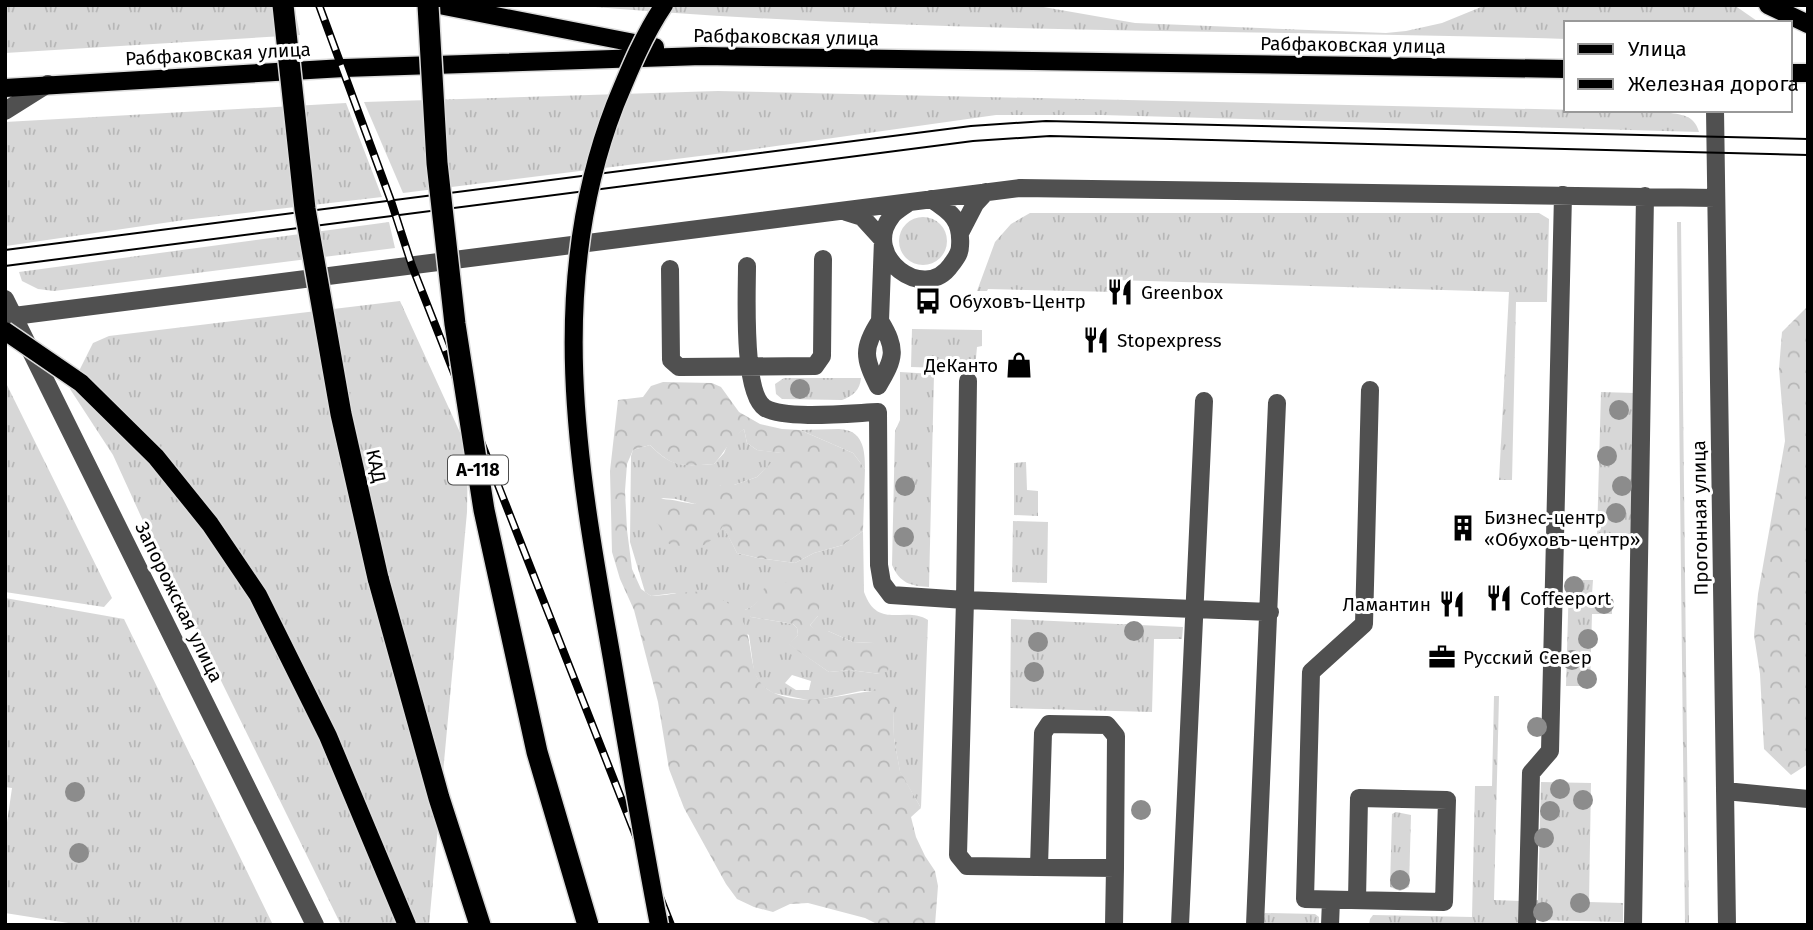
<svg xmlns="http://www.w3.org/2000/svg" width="1813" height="930" viewBox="0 0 1813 930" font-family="'Fira Sans',sans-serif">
<defs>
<pattern id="grass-tufts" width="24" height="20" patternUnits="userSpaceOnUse" patternTransform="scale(1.75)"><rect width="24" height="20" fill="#d7d7d7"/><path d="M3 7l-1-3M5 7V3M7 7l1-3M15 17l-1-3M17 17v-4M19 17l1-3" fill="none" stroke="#b7b7b7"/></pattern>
<pattern id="forest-crowns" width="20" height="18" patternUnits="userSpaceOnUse" patternTransform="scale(1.75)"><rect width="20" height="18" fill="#d7d7d7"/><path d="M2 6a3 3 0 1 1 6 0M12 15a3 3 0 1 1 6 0" fill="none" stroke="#b7b7b7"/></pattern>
</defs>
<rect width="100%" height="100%" fill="#fff"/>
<path fill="url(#grass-tufts)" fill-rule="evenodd" d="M5,5H294L300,35L5,53Z
M572,5H1032L1135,23L1386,33L1406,31L1442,23L1486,5H1734L1760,23H1566V39C1235,29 902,34 572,5Z
M718,91L1665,112C1681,115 1694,114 1699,132L1102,115H996L748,150L403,193L364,102Z
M346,103L382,197L184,220L6,246L5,244V122Z
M1030,213H1539L1549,219L1547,302H1516L1512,480H1499L1509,292L1116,280L1115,292L988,289L987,291H977L995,242L1011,224Z
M899 241a24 24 0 1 1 48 0a24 24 0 1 1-48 0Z
M389,222L395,248L54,291L38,289L22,281L19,272Z
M1677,222H1681L1689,924H1685Z
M400,301L468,450L467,512L429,925H341L149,534L113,455L70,389L93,343L109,336Z
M912,329L982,330V346L977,347L975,369L911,367Z
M900,372L934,374L929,587C910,586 900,583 892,565L895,431L900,420Z
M784,378H861C860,390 853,396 842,400L782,399L776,394L775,384Z
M5,381L112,598L104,607L5,592Z
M1601,392L1634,393L1631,536H1597Z
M744,429L747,443L757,450L782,453L757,477L734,485H721L695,504L676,499L661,498L723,525L737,553L758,558L795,563L814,553L843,545L863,531L864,592C878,631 905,605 928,620L921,808L900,772L894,738L893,710L883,691H861L813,701L773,693L761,685L754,672L749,635L675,593L651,596L645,592L630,542L631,456L633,450L650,445C672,468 683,466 714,464L724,453L730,439ZM761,599L818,616L810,625L815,631H828L853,642L873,643L880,674L850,670L829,672L789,644L798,635L797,628L793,624L751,617L745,610L753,606ZM792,675L811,681L809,690H796L785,683Z
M839,429C863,430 865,449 865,469L853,453L800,430Z
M1026,462L1027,490L1038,491V516L1014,515V463Z
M1013,521L1048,522L1047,583L1012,582Z
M1569,580H1593L1592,594L1612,595V614H1592L1590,686H1566Z
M5,598L124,619L273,925H81L5,913V836L12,788L5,787Z
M1011,619L1183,627L1182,639H1154L1152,712L1010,708Z
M1494,696H1499L1494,900L1521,901L1520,925H1369L1370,919L1373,915L1472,917L1475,786H1492Z
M1541,782L1591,783L1589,902L1623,903V922L1532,920L1533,901L1538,900Z
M1396,812L1411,815L1409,887L1400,891L1390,887L1392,814Z
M1265,913L1315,914L1319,917V925H1261V916Z"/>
<path fill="url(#forest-crowns)" d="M1808,306V764L1791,775L1764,749L1760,674L1754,635L1758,594L1785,441L1779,369L1782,332Z
M663,382L712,383L721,387L739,412L760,424L782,429L800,430L853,453L865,469L863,531L843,545L814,553L795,563L758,558L737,553L723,526C706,551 697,549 669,544L658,524L646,518L644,502C670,496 672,501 695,504L704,491L721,485H734L757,477L781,453L757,450L747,443L744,429C729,440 726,451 714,464C682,466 674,469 650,445L633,450L627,464L625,491L627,530L632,569L641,589L651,596C669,596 693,588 710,594C770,616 735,673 772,692C807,709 847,692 883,690L893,702L894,738L900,771L921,808L911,817L916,837L925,856L935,871L938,886L935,925H879L865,918L808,903L790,904L773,912L754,907L737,899L726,884L684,808L669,769L658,702L634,610L620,579L612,552L610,471L618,400L643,397L651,386Z
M790,582L809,585L821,594L818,616L810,625L815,630L828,631L853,642L873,643L891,650L888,671L880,674L850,670L829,672L788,644L798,635L797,628L793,624L751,617L745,614V610C756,605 760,600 764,588L775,583Z"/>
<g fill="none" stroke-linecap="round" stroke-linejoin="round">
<g stroke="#dbdbdb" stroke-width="21">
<path id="major" d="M439,5L655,47
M1768,5L1808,24
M1790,73H1808
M5,88L344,68L702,56L1566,69"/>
</g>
<g stroke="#dbdbdb" stroke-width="24">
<path id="highway" d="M378,578L439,798L480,925"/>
</g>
<path stroke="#505050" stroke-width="18" d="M1715,110L1727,925
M5,111L48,84
M908,203C903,207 895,211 891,217C861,256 924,304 951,265C956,258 960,254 960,246C962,220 951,212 931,199
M846,212L862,217L883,240L880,321
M961,231L975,204L986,192
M747,266C747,293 742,393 765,408C785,420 853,413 878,412L879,565L882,583L891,595L965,600L1270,612
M670,269L671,360L679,367L815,366L822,356L823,259
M5,299L315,925
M14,316L1020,188L1716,198
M880,321C897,349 895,358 878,386C864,358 862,348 880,321Z
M968,381L965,600L958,855L967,866L1115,868L1114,925
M1725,791L1808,799
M1039,867L1043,733L1049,724L1107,725L1116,736L1115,868
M1357,900L1359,798L1447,800L1444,902L1305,899L1311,672L1364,624L1370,390
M1180,925L1204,401
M1255,925L1277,403
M1330,925L1331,900
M1527,925L1531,773L1550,751L1563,195
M1633,925L1645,196"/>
<use href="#major" stroke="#000" stroke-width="18"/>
<use href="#highway" stroke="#000" stroke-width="21"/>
<path stroke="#000" stroke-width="2" d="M5,250L971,126L1046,121L1808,139
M5,266L973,141L1050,136L1808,155"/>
<g stroke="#000" stroke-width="8">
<path id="rail" d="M319,5L391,201L412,266L671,925"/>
</g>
<use href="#rail" stroke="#fff" stroke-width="5" stroke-dasharray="16" stroke-linecap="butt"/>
<g stroke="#dbdbdb" stroke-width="21" stroke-linecap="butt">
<path id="major-bridge" d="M5,331L81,383L156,457L210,524L258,595L328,736L407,925
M659,925C642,836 627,747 612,659C579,472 544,288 615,105C629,71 643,36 664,5"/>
</g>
<g stroke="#dbdbdb" stroke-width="24" stroke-linecap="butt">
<path id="highway-bridge" d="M283,5L305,209L341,414L378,578
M428,5L437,163L455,324L484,510L537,752L588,925"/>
</g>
<use href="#major-bridge" stroke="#000" stroke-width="18"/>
<use href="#highway-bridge" stroke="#000" stroke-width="21"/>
</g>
<g fill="#8c8c8c">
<circle cx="800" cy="389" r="10"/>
<circle cx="1619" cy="410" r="10"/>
<circle cx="1607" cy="456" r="10"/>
<circle cx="905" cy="486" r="10"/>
<circle cx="1622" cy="486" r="10"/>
<circle cx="1616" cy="513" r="10"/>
<circle cx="904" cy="537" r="10"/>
<circle cx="1574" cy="586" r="10"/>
<circle cx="1604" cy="604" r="10"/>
<circle cx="1134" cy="631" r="10"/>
<circle cx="1588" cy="639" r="10"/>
<circle cx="1038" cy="642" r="10"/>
<circle cx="1572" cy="660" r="10"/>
<circle cx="1034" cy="672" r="10"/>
<circle cx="1587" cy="679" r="10"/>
<circle cx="1537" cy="727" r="10"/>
<circle cx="1560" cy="789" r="10"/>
<circle cx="75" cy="792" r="10"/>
<circle cx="1583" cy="800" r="10"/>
<circle cx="1141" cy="810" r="10"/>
<circle cx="1550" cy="811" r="10"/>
<circle cx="1544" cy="838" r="10"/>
<circle cx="79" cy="853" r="10"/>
<circle cx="1400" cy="880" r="10"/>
<circle cx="1580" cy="903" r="10"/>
<circle cx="1543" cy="912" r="10"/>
</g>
<defs>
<g id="restaurant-bare" transform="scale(2.1)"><path d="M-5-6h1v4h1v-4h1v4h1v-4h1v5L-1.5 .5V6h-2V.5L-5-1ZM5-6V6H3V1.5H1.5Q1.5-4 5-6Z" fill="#000" stroke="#fff" stroke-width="2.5" paint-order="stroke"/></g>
<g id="bus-bare" transform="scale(2.1)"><path d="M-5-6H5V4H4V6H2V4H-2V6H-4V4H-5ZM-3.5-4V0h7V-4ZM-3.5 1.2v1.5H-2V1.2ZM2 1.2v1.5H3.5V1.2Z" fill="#000" stroke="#fff" stroke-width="2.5" paint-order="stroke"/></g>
<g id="shop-bare" transform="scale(2.1)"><path d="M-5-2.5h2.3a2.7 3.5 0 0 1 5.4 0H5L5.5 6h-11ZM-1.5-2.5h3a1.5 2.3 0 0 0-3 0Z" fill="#000" stroke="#fff" stroke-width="2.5" paint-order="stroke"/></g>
<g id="building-bare" transform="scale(2.1)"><path d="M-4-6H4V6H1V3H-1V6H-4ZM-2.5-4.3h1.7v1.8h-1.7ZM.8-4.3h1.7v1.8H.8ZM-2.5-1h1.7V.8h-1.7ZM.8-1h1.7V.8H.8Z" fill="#000" stroke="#fff" stroke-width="2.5" paint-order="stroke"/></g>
<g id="office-bare" transform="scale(2.1)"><path d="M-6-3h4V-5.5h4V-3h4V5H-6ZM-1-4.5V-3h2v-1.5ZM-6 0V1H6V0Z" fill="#000" stroke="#fff" stroke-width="2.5" paint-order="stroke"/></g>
</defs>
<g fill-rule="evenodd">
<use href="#restaurant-bare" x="1120" y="292"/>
<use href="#bus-bare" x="928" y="301"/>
<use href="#restaurant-bare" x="1096" y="340"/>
<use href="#shop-bare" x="1019" y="365"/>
<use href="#building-bare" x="1463" y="528"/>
<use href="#restaurant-bare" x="1499" y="598"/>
<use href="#restaurant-bare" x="1452" y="604"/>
<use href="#office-bare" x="1442" y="657"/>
</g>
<g text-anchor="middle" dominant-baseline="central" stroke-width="6" stroke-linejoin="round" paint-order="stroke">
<rect fill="#fff" stroke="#4c4c4c" stroke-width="2" x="448" y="455.5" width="60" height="29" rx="5"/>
<g font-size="18" font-weight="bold" fill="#000">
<text x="478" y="470">А-118</text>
</g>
<g font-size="19" fill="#000" stroke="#fff">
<text transform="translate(786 37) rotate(1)">Рабфаковская улица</text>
<text transform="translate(1353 45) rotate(1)">Рабфаковская улица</text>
<text transform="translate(218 54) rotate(-3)">Рабфаковская улица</text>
<text transform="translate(376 466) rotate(77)">КАД</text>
<text transform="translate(1700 518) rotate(-91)">Прогонная улица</text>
<text transform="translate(179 602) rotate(64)">Запорожская улица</text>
</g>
<g font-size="19" fill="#000" stroke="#fff" text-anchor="start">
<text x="1141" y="292">Greenbox</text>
<text x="949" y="301">Обуховъ-Центр</text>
<text x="1117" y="340">Stopexpress</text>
<text x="998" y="365" text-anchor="end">ДеКанто</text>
<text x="1484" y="517">Бизнес-центр<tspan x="1484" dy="22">«Обуховъ-центр»</tspan></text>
<text x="1520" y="598">Coffeeport</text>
<text x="1431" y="604" text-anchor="end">Ламантин</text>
<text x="1463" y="657">Русский Cевер</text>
</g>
</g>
<rect width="1813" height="930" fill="none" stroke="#000000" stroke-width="14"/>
<rect x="1564" y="21" width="228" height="91" fill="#ffffff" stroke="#999999" stroke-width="2"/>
<rect x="1578" y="44" width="35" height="10" fill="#000000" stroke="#999999" stroke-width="2"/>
<text x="1628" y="56" font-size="21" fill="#000000">Улица</text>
<rect x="1578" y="79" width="35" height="10" fill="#000000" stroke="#999999" stroke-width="2"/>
<text x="1628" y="91" font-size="21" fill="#000000">Железная дорога</text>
</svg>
